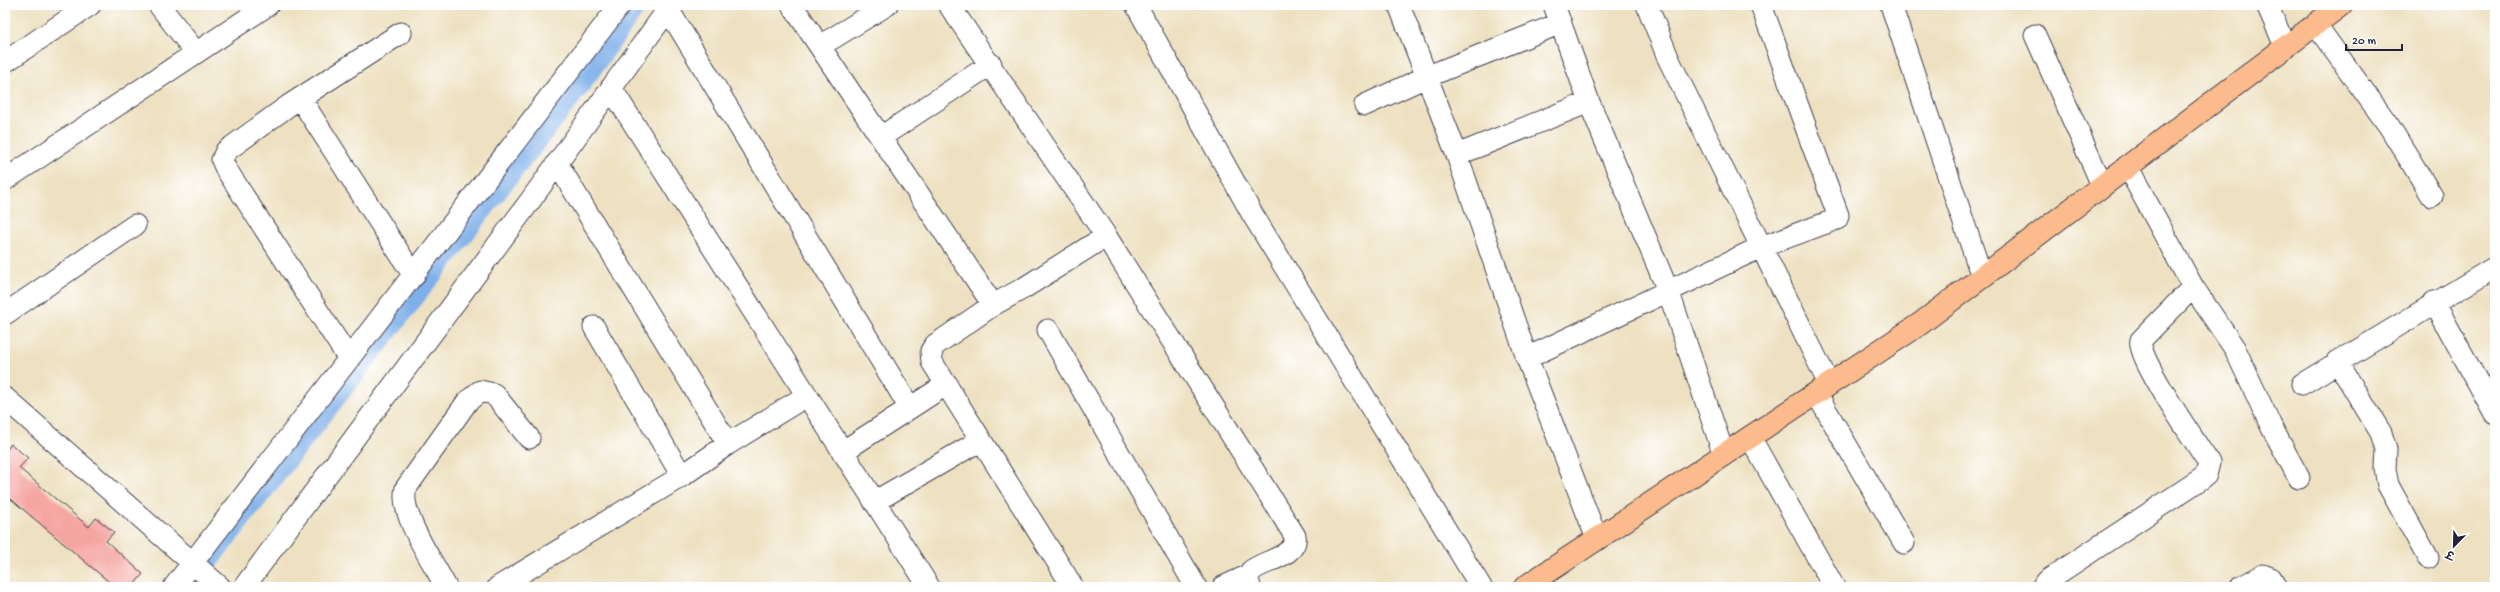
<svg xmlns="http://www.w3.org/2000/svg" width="2500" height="592" viewBox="0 0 2500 592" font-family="'Gochi Hand','Playpen Sans Deva',sans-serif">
<rect width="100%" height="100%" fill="#fff"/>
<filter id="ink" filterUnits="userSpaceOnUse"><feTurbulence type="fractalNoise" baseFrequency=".025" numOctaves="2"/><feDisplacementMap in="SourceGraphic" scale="8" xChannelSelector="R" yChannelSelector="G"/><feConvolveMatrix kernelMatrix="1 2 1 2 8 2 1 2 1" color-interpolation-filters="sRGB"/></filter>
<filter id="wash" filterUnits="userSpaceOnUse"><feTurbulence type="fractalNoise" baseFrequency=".012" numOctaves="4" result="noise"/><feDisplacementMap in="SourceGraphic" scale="16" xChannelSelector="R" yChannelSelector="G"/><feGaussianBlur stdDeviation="0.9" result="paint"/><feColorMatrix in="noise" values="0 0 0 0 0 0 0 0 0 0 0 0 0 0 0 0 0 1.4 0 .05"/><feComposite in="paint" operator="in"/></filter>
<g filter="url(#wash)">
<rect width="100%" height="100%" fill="#eee1c1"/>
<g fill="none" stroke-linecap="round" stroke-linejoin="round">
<path stroke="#7dafe9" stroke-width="20" d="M188,587L579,87L637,5"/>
</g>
<g id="blocks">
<path fill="#f5a5a1" d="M11,444L28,458L19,468L89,527L96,518L114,532L106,541L143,574L132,587H115L5,494V452Z"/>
</g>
</g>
<g filter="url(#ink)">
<use href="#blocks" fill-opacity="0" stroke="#413f4f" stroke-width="1"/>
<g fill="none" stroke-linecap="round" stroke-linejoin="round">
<g stroke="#413f4f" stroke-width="23">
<path id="minor" d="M159,5L196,53
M792,5L993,305L1024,288L1106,236
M949,5L1106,236L1295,536C1299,556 1262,561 1251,571L1248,578L1250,587
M1136,5L1251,212L1481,587
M1399,5L1457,155L1527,358L1597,539
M1554,5L1589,102L1669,293L1724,455
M1647,5L1669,60L1829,384
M1891,5L1982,277
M2267,5L2286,48
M668,9L910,408L947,384
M2316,25L2389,126L2432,196
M2035,35L2102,185
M820,46L887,5
M5,62L90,5
M611,88L929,587
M300,98L414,276
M1365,105L1426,77L1561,23
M881,137L991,64
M1457,155L1589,102
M557,163L728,444
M5,180L268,5
M2193,287L2235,349L2271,426L2299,478
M2434,302L2495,414
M993,305L935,345L931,351L932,362L1073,587
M5,314L135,225
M594,327L682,476
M1048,330L1196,587
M1527,358L1761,247L1837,219L1838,215L1761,5
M349,359L226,169L222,160L226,151L288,106L401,33
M2337,361L2381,433L2386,449L2385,469L2388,485L2428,558
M2302,384L2495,267
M1816,393L1904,543
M5,398L220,587
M1750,437L1834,587
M842,452L910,408
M874,502L981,440
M174,587L620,5
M244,587L530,201L671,5
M446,587C434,563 398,513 406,488L467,402L480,391L494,394L529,438
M498,587L682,476L728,444L806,396
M1223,587L1249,575
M2042,587L2048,580L2201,479L2206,475L2209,463C2198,446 2134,353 2141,340L2193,287L2127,166
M2241,587L2263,575L2271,578L2277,587"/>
</g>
<g stroke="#413f4f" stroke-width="24">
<path id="major" d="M1525,587L1920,324L2341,5"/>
</g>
<use href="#minor" stroke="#fff" stroke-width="21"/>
<use href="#major" stroke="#fbbb8c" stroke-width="22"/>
</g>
</g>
<rect width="2500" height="592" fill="none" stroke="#fff" stroke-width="20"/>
<g transform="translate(2454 546) rotate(203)" stroke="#ffffff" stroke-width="3" paint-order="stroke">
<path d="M0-3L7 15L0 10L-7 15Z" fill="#22223b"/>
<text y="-6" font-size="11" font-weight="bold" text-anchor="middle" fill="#22223b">उ</text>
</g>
<path d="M2346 44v6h56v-6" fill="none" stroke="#22223b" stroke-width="2"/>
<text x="2352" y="44" font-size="12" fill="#22223b" stroke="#ffffff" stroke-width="3" paint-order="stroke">20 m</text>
</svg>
